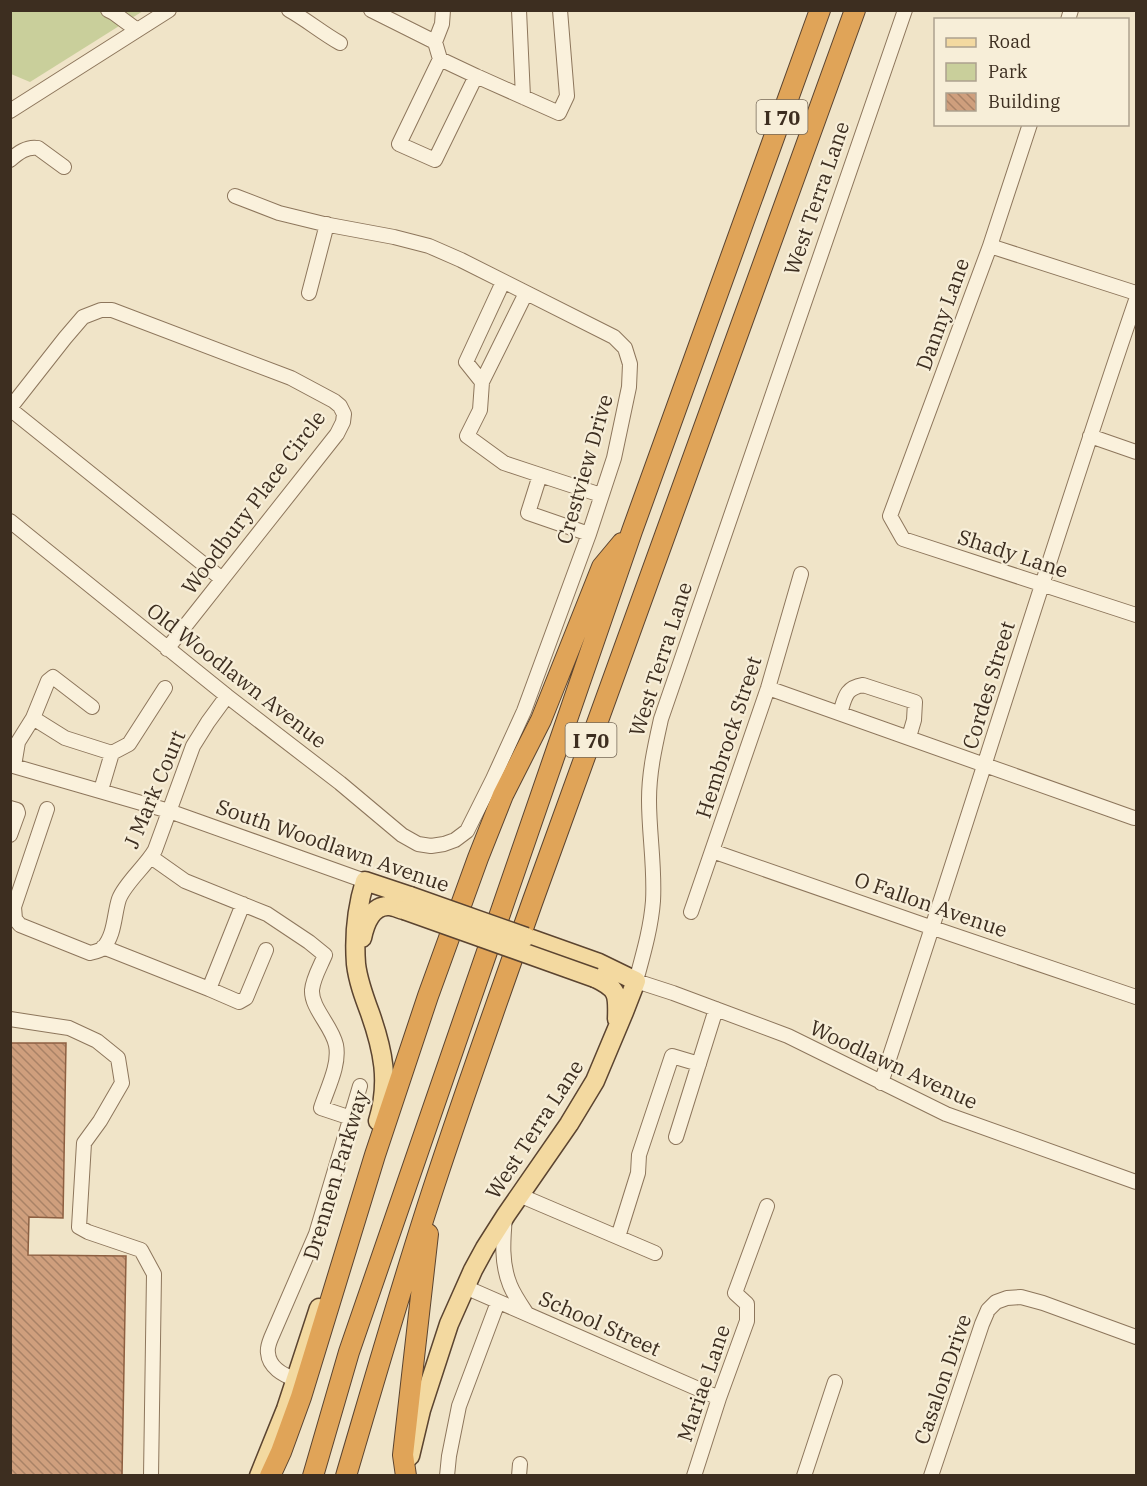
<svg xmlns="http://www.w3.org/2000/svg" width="1147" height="1486" viewBox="0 0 1147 1486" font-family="'IBM Plex Serif',serif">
<defs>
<pattern id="building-back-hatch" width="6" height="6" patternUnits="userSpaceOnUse" patternTransform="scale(1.5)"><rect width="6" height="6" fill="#cf9f7d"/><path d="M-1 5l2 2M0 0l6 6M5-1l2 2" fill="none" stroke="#a98266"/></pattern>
</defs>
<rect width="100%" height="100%" fill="#f0e4c8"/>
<path fill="#c9cf9b" d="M10,11H143L30,82L11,74Z"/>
<path fill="url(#building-back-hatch)" stroke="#8d5f41" stroke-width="1.5" d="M10,1043H66L63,1218L29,1217L28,1255L126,1256L122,1476H10Z"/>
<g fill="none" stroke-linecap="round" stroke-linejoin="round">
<g stroke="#8d765c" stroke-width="16">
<path id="minor" d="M108,10L114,13L137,30
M289,10C307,20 322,33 340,43
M371,10L435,42L442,24L443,10
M519,10L523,97
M905,10L661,719C655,746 649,772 649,800C649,834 655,867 653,901C651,928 643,955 636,981L673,993L788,1036L946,1114L1136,1182
M1068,20L1071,10
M435,42L440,59L399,144L435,160L476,76L440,59
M476,76L559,113L567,96L560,10
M10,111L169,10
M1030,124L990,246L890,516L903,539L1136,615
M10,160C18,153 27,146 38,148L64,167
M990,246L1136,293
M309,293L327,224
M526,293L482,382L480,410L467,436L504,463L540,475
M482,382L466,362L503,282
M10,408L65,338L83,317L101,310H112L291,378L334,401L340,406L344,414L343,422L337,434L167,649
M10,409L222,579
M1090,436L1136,452
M10,521L227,696L340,783L402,835L418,844L431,846L444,844L455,840L467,831L493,779L524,711L589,534L614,458L629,387L630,364L625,348L614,337L461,260L429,246L394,237L324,224L279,213L235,196
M589,534L528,513L540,475L601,495
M768,688L1134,818
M840,713C845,698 845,688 863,685L915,702L914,720L909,737
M33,718L65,738L112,753L129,744L165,688
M10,765L169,811L365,881
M14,766L18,742L33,718L48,681L53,677L92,707
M101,790L112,753
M10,808L17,810L18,813L10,835
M47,809L14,907L15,919L20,925L90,953C94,952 100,951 103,948C115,935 114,914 119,899C125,883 146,866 155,850L193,746L208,722L227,696
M712,851L933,928L1136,997
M151,857L185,881L267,914L309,942L325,955C321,965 313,978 312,990C311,1008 332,1026 336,1045C340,1065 327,1089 321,1108L351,1118
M243,904L209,989L239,1002L246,998L266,950
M691,912L768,688L801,574
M103,947L209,989
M10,1019L69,1028L97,1041L118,1058L122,1083L100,1121L84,1143L79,1227L88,1232L141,1250L154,1274L151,1476
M881,1083C968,823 1047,560 1136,300
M676,1137L716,1009
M519,1195L655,1253
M505,1217C503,1240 501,1263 510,1285C514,1295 521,1305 527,1314
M618,1237L638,1173L639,1155L672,1056L699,1064
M465,1287L719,1398
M295,1379C283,1375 269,1367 268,1353C267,1348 269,1343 271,1338L316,1234L360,1086
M447,1476L449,1456L459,1406L498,1302
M519,1476L520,1464
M694,1476L719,1398L747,1321V1304L735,1293L767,1206
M804,1476L835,1382
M931,1476L982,1324L988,1310L996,1302L1007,1298L1021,1297L1043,1303L1136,1337"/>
</g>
<g stroke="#5b4430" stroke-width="21">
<path id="major" d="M362,938C365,924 372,905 389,906C394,906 399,909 404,910
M595,978C618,989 618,994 617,1019
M378,1121C390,1082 383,1050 370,1013C364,997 358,981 356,964C354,937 357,907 365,881L410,896
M410,1456L421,1410L449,1324L473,1270L485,1248L506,1215L569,1124L595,1081L624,1012L636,981L599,963L526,937
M259,1476L286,1409L319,1308"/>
</g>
<g stroke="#5b4430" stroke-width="22">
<path id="highway" d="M270,1476L281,1452L301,1397L375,1155L428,996L478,858L503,795L541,720L602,567L622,543
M313,1476L349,1352L632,531L820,10
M346,1476C375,1378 403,1280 435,1183C466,1089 499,996 532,903L855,10
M406,1476L403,1455L428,1234"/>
</g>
<use href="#minor" stroke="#faf1dc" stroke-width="14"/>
<use href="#major" stroke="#f3d9a0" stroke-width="18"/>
<use href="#highway" stroke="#e0a458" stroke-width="20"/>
<g stroke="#5b4430" stroke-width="21" stroke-linecap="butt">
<path id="major-bridge" d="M410,896L526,937
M404,910L595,978"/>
</g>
<use href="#major-bridge" stroke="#f3d9a0" stroke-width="18"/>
</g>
<g text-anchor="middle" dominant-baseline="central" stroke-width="4.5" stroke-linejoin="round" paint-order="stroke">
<g fill="#f7eed8" stroke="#756857" stroke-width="1.5">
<rect x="756.5" y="100" width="51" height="34" rx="4.5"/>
<rect x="565.5" y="723" width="51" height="34" rx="4.5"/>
</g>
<g font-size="20" font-weight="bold" fill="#3d2e20">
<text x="782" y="117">I 70</text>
<text x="591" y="740">I 70</text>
</g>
<g font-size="21" fill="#3d2e20" stroke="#f7eed8">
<text transform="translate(816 198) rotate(-71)">West Terra Lane</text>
<text transform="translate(942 314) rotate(-70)">Danny Lane</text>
<text transform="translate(584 469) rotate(-74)">Crestview Drive</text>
<text transform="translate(253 502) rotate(-53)">Woodbury Place Circle</text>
<text transform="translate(1013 553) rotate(18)">Shady Lane</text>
<text transform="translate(660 659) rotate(-72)">West Terra Lane</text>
<text transform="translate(237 675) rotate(38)">Old Woodlawn Avenue</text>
<text transform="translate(988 685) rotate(-73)">Cordes Street</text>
<text transform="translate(728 737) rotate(-72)">Hembrock Street</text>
<text transform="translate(154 789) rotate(-67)">J Mark Court</text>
<text transform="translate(333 845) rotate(19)">South Woodlawn Avenue</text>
<text transform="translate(931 904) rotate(19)">O Fallon Avenue</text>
<text transform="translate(894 1064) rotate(25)">Woodlawn Avenue</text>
<text transform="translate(534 1129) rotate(-57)">West Terra Lane</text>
<text transform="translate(335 1175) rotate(-73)">Drennen Parkway</text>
<text transform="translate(600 1323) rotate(24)">School Street</text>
<text transform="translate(942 1379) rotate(-71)">Casalon Drive</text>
<text transform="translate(703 1383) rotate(-71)">Mariae Lane</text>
</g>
</g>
<rect width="1147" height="1486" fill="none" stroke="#3d2e20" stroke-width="24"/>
<rect x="934" y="18" width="195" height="108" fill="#f7eed8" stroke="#ada18e" stroke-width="1.5"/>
<rect x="946" y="38" width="30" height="9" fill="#f3d9a0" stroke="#ada18e" stroke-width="1.5"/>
<text x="988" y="48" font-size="18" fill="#3d2e20">Road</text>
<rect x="946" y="63" width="30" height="18" fill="#c9cf9b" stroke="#ada18e" stroke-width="1.5"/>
<text x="988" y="78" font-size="18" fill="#3d2e20">Park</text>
<rect x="946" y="93" width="30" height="18" fill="url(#building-back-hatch)" stroke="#ada18e" stroke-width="1.5"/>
<text x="988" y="108" font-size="18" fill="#3d2e20">Building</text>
</svg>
